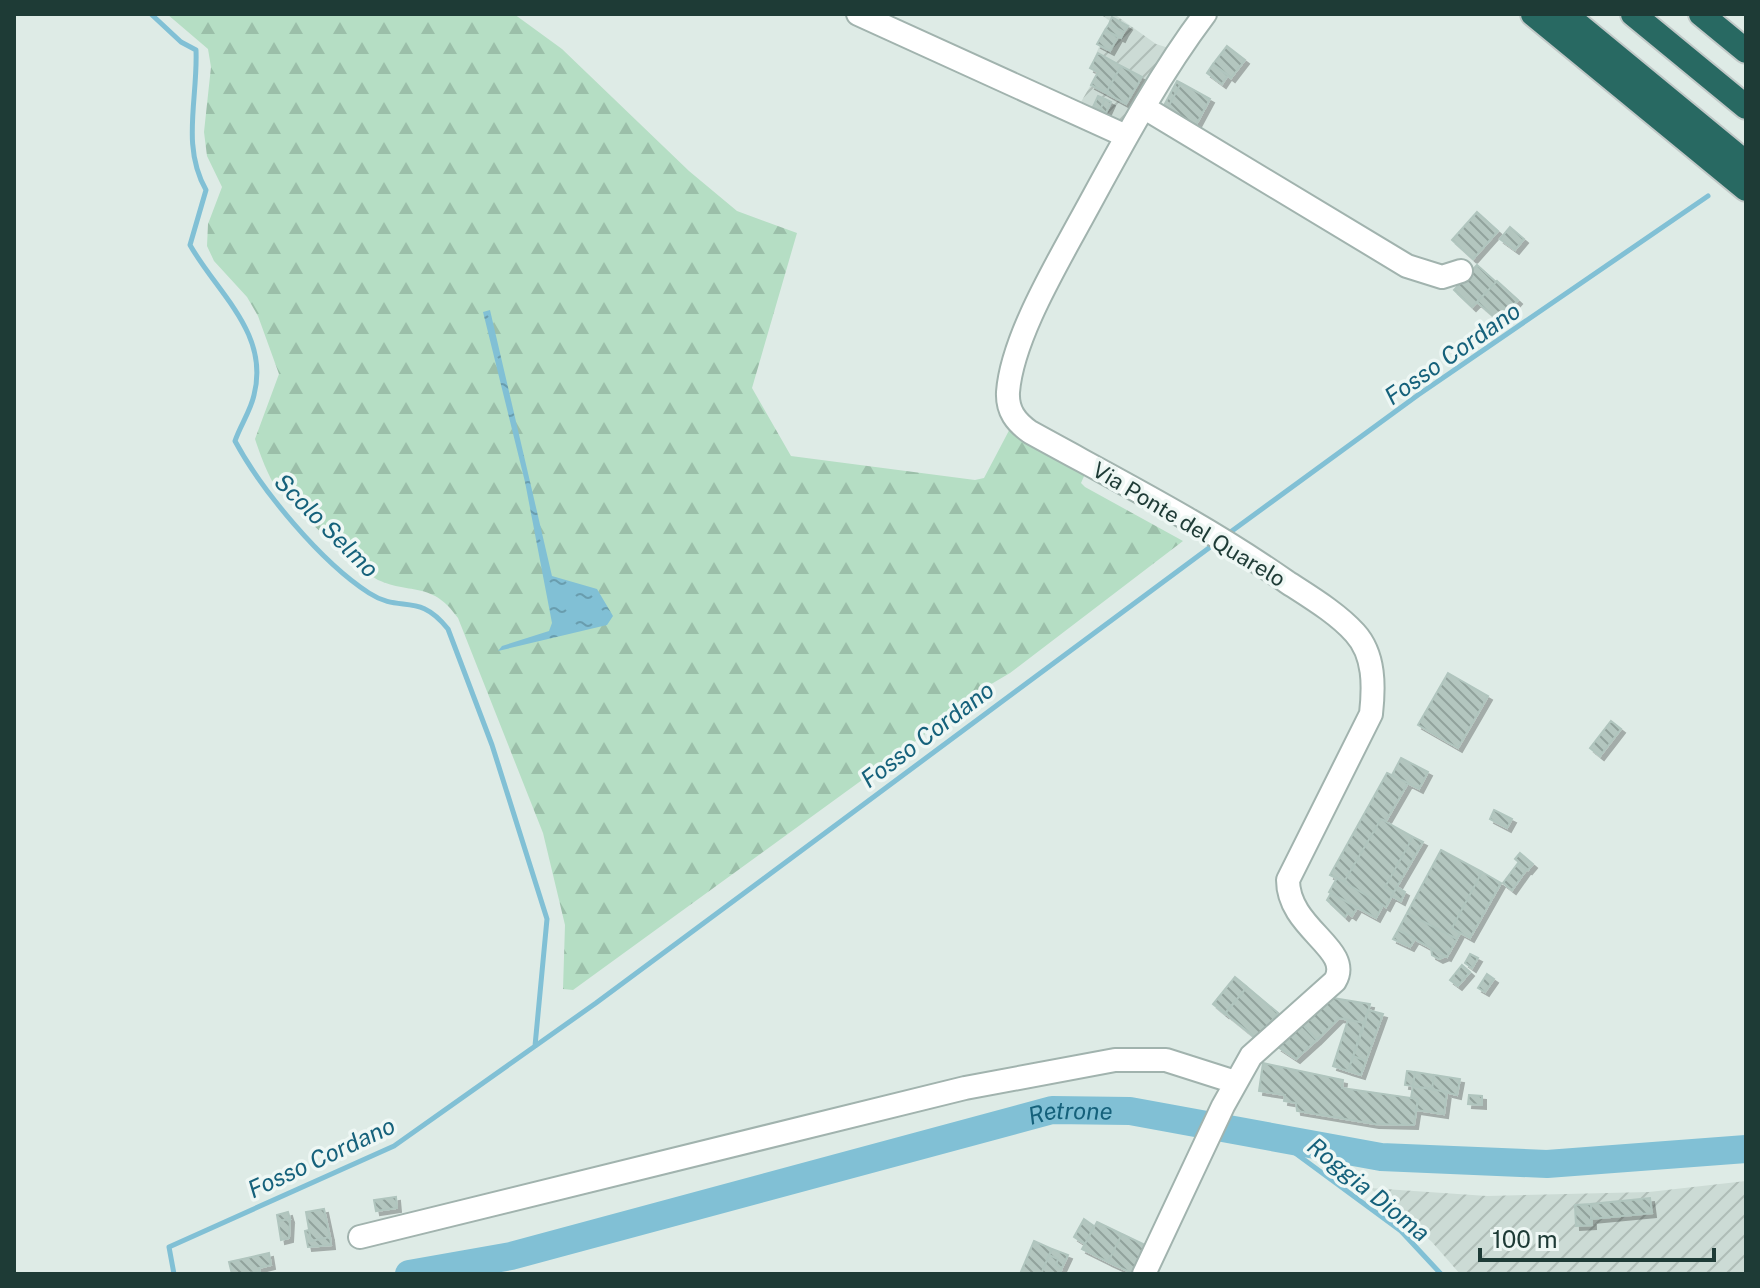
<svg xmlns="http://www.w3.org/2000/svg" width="1760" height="1288" viewBox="0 0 1760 1288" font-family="'Public Sans',sans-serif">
<defs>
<pattern id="industrial-furrows" width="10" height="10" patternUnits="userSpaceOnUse" patternTransform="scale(2)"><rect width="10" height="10" fill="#ccdbd5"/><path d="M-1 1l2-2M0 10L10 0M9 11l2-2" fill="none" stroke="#afbdb7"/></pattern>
<pattern id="forest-firs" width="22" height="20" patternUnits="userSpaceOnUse" patternTransform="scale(2)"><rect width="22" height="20" fill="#b5dec4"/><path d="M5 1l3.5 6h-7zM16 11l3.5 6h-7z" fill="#9bbfa9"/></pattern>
<pattern id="water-ripples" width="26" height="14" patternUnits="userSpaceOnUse" patternTransform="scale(2)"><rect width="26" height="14" fill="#81c0d5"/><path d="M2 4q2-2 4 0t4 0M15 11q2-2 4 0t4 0" fill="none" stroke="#699dae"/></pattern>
<pattern id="building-back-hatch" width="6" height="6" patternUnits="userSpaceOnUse" patternTransform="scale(2)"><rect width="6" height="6" fill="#b3c6bf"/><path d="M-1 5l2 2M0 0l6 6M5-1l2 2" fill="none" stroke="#91a29c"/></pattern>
<filter id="shadow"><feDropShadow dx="4" dy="4" stdDeviation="0" flood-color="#0004"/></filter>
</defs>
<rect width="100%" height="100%" fill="#deebe6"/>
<path fill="url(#industrial-furrows)" d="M1100,14H1114L1156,44L1172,49L1129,126L1076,111L1098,72L1090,68L1110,21Z
M1746,1181V1274H1460L1432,1242L1370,1188L1487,1196L1649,1192Z"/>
<path fill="url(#forest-firs)" d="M167,14H514L562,49L689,171L737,211L797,233L752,388L791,456L975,480L984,478L1014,421L1089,465L1081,483L1085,487L1183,541L1010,673L971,696L924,735L573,990L563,989L565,925L543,833L458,618C432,581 412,595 378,580C364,573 289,504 278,490C268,477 260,454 255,439L279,374L258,316L247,297L214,261L207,246L208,224L222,187L207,156L204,132L211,67L208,49Z"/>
<path fill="url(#water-ripples)" d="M490,310L552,576L597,589L613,616L607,625L498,651L502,646L549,631L552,623L525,482L483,312Z"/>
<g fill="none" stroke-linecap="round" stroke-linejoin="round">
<path stroke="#81c0d5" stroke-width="5" d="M151,14L181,42L196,50C198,99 181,146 206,190L190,245C217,293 270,333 254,395C251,410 240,426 235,441C262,491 321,562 369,593C401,614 418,591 448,629L492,745L547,919L535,1046
M1225,536L1418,395L1708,196
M1272,1136L1401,1231L1441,1274
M174,1274L169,1247L394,1146L596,1003L1217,542"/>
<path stroke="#81c0d5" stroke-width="28" id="s1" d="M409,1274L511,1256L1052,1110L1130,1111L1381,1157L1547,1164L1746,1149"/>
</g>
<path fill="url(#building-back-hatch)" stroke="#b0c5be" stroke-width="2" filter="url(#shadow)" d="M1112,17L1128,26L1124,32L1109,24Z
M1109,24L1124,32L1121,38L1105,30Z
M1105,30L1118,37L1110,51L1097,44Z
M1227,46L1245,60L1231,78L1213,64Z
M1098,53L1121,66L1106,93L1091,85L1098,72L1090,68Z
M1213,64L1228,75L1222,84L1207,73Z
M1121,66L1142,77L1126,104L1106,93Z
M1177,81L1181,83L1164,115L1160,113Z
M1181,83L1210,99L1196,125L1167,109Z
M1098,96L1105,99L1100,110L1093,107Z
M1105,99L1111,102L1106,113L1100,110Z
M1477,212L1498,231L1473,259L1452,240Z
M1510,227L1524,239L1515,250L1500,239Z
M1477,265L1496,282L1472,307L1454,290Z
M1497,281L1518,300L1499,321L1477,302Z
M1448,673L1488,696L1458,748L1418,725Z
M1611,721L1621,729L1600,756L1590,748Z
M1401,758L1428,772L1419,789L1392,775Z
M1387,773L1408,783L1386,821L1381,819L1344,882L1330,875Z
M1494,810L1512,819L1507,828L1490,819Z
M1381,819L1413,837L1385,887L1394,892L1386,907L1344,882Z
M1413,837L1423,842L1394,892L1385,887Z
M1441,850L1482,872L1452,928L1460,933L1457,939L1407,913Z
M1520,853L1533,864L1528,870L1515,859Z
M1518,863L1527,869L1512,890L1503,883Z
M1482,872L1501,883L1470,938L1452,928Z
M1337,878L1383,905L1376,918L1329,892Z
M1397,887L1405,892L1401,901L1392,896Z
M1331,893L1357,908L1352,916L1348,913L1345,917L1327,900Z
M1407,913L1457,939L1447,957L1398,930Z
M1398,930L1415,939L1410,947L1393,939Z
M1431,948L1446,956L1439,959L1432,955Z
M1470,954L1478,958L1472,968L1465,963Z
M1462,965L1470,972L1458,986L1450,980Z
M1487,974L1494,979L1485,992L1478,988Z
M1235,977L1247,987L1225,1014L1213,1004Z
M1247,987L1278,1013L1257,1039L1225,1013Z
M1333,998L1370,1004L1365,1023L1339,1018L1317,1040L1302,1024Z
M1368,1010L1383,1014L1366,1061L1353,1056Z
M1348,1020L1365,1023L1348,1071L1333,1066Z
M1302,1024L1317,1040L1296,1059L1278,1047Z
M1353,1056L1366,1061L1361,1075L1348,1071Z
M1263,1063L1343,1080L1342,1088L1418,1099L1414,1125L1375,1124L1297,1111L1296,1103L1284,1101L1285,1095L1259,1091Z
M1407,1071L1415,1072L1413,1086L1405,1085Z
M1415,1072L1434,1075L1432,1089L1413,1086Z
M1434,1075L1460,1079L1457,1095L1432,1089Z
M1413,1086L1447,1092L1444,1114L1416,1110L1418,1099L1411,1098Z
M1469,1095L1482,1096V1105L1468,1104Z
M396,1197L397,1208L376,1211L374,1200Z
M1650,1198L1652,1213L1591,1219V1204Z
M1591,1204L1592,1225L1576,1226L1575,1205Z
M324,1209L330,1237L311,1241L306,1212Z
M288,1212L290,1219L278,1221L277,1215Z
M290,1219L289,1238L281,1240L278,1221Z
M1084,1219L1094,1226L1085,1244L1074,1237Z
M1097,1222L1122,1234L1108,1262L1082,1249Z
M309,1230L311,1241L330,1237L331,1245L308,1247L305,1231Z
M1122,1234L1147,1246L1132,1273L1108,1262Z
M1034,1241L1052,1249L1041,1274H1020Z
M1052,1249L1068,1255L1062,1268L1056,1265L1058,1259L1049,1255Z
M269,1253L271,1265L259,1268L260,1272L232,1274L229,1262Z
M1049,1255L1058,1259L1056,1265L1062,1268L1060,1274H1041Z"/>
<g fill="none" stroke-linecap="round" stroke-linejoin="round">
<g stroke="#a1b3ae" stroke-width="26">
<path id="minor" d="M858,14L1126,136
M1145,108L1407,266L1442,277L1461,271
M360,1237L965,1088L1115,1060H1166L1235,1082
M1144,1274L1223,1106L1251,1056L1335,981C1354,949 1288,929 1288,880L1371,714C1374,687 1375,655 1355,633C1337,613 1310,597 1287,582C1206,525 1117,480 1030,432C1016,422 1007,411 1008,392C1012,340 1054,269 1079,223C1118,152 1156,79 1205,14"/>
</g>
<g stroke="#c0c8c7" stroke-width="28">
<path id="highway" d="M1533,14L1746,189
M1565,14L1746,163
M1633,14L1746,107
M1701,14L1746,51"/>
</g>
<use href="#minor" stroke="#fff" stroke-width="22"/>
<use href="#highway" stroke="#286962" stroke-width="24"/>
</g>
<g text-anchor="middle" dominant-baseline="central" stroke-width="7" stroke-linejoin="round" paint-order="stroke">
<g font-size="22" fill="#1e3b36" stroke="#eef7f4">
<text transform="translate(1189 524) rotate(31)">Via Ponte del Quarelo</text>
</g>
<g font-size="24" font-style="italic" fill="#15617b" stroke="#eef7f4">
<text transform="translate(1452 353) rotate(-35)">Fosso Cordano</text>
<text transform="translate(327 525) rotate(45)">Scolo Selmo</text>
<text transform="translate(927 734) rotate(-37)">Fosso Cordano</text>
<text stroke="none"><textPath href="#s1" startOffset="682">Retrone</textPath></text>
<text transform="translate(321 1157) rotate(-25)">Fosso Cordano</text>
<text transform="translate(1369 1189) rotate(39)">Roggia Dioma</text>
</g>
</g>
<rect width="1760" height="1288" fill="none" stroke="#1e3b36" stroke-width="32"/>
<path d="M1480 1248v12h234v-12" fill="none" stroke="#1e3b36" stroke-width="4"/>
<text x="1492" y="1248" font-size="24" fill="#1e3b36" stroke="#eef7f4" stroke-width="6" paint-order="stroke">100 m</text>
</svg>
